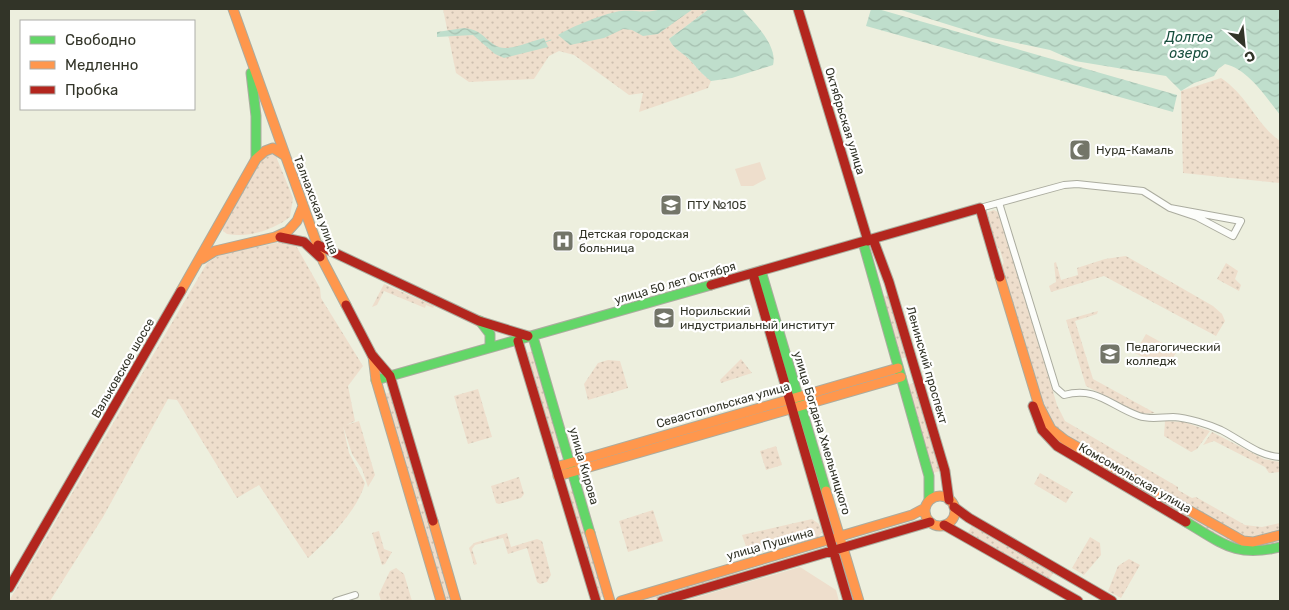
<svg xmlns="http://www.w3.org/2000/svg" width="1289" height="610" viewBox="0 0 1289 610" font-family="Rubik,sans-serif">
<defs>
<pattern id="green-dots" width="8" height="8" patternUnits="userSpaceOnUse" patternTransform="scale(1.25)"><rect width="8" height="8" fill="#eedecc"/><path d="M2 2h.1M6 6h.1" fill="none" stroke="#cdbfaf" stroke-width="1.8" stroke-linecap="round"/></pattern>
<pattern id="water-waves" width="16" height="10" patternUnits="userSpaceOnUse" patternTransform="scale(1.25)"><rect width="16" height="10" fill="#bfdecc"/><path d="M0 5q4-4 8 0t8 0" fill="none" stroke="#a5bfaf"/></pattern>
</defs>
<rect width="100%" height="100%" fill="#edefde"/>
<path fill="url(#green-dots)" d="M443,9H709L669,39C674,49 680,51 688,58C696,66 701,74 711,81L708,88L639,112L643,93L629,95L574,55L559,51L549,56L534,79L469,82L456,73Z
M1221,78C1248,96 1256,124 1280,141V183L1183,173L1181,91Z
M271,153L275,154L293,198L290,217C273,230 248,238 227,234L223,231L222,225L263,158Z
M994,210L1000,213L1057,405L1065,421L1178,487V490L1192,498L1196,497L1245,525L1262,527L1280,523V531L1247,539L1057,430L1047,417L1001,266L1004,263L1000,250L994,242L985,213Z
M281,242L295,244L320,288L321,298L363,366L348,386L355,421L346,425L359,421L375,475L368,487L362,469L352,454L343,426L349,453L365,483C358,510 328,540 308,558L259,485L237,498L177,400L168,399L103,517L50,601H9L207,263L221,254Z
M1126,256L1213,306L1222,314L1225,321L1216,336L1104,276L1051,292L1049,286L1056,282L1054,263L1056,262L1061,280L1078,275L1077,268L1105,259Z
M1226,263L1238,271L1235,279L1241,285L1239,291L1217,279Z
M384,284L434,306L433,308L426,305L425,308L384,291L377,305L372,307Z
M888,295L907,357L899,359L881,297Z
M1098,311L1097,314L1075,321L1093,379L1155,413L1141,414L1086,386L1066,320Z
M533,351L563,452L556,454L526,353Z
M741,359L752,373L721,383L720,380Z
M608,360L620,361L628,388L588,400L584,384L598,363Z
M914,383L940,471L933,473L907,385Z
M478,389L492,437L468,444L454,396Z
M390,392L422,500L417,502L385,394Z
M1165,421L1184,422L1210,431L1197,449L1191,452L1164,436Z
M1045,426L1073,448L1233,541L1238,543L1280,538V543L1258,549L1237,548L1060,445Z
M1212,432L1264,459L1280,462V472L1269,473L1265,467L1214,441L1203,445Z
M776,446L782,465L766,470L760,451Z
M1040,473L1073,492L1066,503L1034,484Z
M519,477L524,494L521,498L499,504L496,503L491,486Z
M574,490L605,596L599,598L567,491Z
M423,503L452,601H446L418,505Z
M653,510L663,541L628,552L619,521Z
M812,519L819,524L822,532L818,538L749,555L742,535Z
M972,525L1054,572L1049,580L968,533Z
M379,531L384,549L392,552L385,564L382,565L372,533Z
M507,533L511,547L537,539L542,541L551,575L547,582L540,584L537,582L527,548L508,554L503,538L475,545L472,549L477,564L474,565L469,548L474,543Z
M1090,537L1100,543L1101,555L1084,575L1072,568Z
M1129,559L1140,565L1121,598L1108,591L1118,566Z
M396,568L404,574L412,601H381L379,594L390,571Z
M737,570L738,575L650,601H632Z"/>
<path fill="#eedecc" d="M760,162L766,179L753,186H741L735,169Z
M1146,334L1177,351L1166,369L1135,353Z
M800,567L836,590L839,601H684Z"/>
<path fill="url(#water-waves)" d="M661,9H693L658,34L643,36L632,30L623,29L604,38L570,45L558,35C571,27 607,12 622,11C636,10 647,14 661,9Z
M709,9H742C754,23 778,45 773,65L732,78L711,81C701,74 696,66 688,58C680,51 674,49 669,39Z
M871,9H878L1177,95L1173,112L866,26Z
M898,9H1280V115C1266,97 1248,69 1225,64L1218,69L1214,76L1194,83L1181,91L1166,76L1075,61L1050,50L988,37Z
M464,28C485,29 489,48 505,48C517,48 532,41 544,38L548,47L504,58L495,54L473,35L437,37V32Z"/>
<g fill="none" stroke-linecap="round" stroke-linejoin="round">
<path stroke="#bfdecc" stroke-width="1" d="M545,42L551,40"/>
<g stroke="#abac9f" stroke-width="8">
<path id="street" d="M999,203L1056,388L1064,395C1097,386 1110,406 1139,416C1150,420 1162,417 1173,417C1188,418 1208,424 1221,430C1241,440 1258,456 1280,457
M980,208L1064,185L1077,184L1143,191L1170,208L1197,217L1233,236L1241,221L1170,208
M336,601L355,595"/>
</g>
<g stroke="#abac9f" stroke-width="11">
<path id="fast" d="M251,73L256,116V159
M863,242L929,476V500
M761,271L826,491
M480,321L490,334V347
M533,337L590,533
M376,380L711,285
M1186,522C1222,543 1235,558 1280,547"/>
</g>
<g stroke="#abac9f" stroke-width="11">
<path id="slow" d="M233,9L323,261L346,305
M202,259L215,251L275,237L288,231L297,221L303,206
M1000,277L1039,406L1051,429L1065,440L1243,541L1253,542L1280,535
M181,291L256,159L265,151L273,148L284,155
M373,356L376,380L441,601
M556,467L898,368
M558,476L901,377
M826,491L859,601
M925 511a15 15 0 1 1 30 0a15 15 0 1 1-30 0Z
M433,521L456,601
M590,533L610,601
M621,601L912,515L925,508"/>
</g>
<g stroke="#abac9f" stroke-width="11">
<path id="jam" d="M798,9L868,241
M280,237L304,242L320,257
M873,239L889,282L945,471L949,500
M318,245L479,321L528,336
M753,274L848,601
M711,285L980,208L1000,277
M346,305L372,355L390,376L433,521
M518,341L596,601
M1033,406L1042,430L1057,446L1186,522
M954,507L969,518L1112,601
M944,525L1078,601
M9,588L181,291
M662,601L930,522"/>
</g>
<use href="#street" stroke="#fcfdfa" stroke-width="6"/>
<use href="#fast" stroke="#63d668" stroke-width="9"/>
<use href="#slow" stroke="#ff974d" stroke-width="9"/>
<use href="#jam" stroke="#b3261e" stroke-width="9"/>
</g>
<defs>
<g id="mosque-square" transform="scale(1.125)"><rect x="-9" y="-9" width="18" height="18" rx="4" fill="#737568" stroke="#fff"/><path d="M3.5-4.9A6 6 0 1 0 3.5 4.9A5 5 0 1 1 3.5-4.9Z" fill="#fff"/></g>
<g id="university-square" transform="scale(1.125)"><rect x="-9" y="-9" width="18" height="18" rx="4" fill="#737568" stroke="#fff"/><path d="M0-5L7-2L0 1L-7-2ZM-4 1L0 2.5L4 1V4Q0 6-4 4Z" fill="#fff"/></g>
<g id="hospital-square" transform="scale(1.125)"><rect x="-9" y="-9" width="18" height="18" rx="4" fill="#737568" stroke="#fff"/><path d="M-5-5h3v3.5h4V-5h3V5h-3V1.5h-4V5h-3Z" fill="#fff"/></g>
</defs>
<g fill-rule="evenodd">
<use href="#mosque-square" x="1080" y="150"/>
<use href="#university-square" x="671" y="205"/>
<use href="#hospital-square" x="563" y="241"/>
<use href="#university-square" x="664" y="318"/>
<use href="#university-square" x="1110" y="354"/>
</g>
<g text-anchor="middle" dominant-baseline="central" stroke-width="4.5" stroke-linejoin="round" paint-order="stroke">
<g font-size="12" fill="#323428" stroke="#fff">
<text transform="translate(845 121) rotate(73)">Октябрьская улица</text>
<text transform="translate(316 205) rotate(69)">Талнахская улица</text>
<text transform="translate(675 283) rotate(-16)">улица 50 лет Октября</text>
<text transform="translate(927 365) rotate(74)">Ленинский проспект</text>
<text transform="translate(123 368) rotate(-60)">Вальковское шоссе</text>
<text transform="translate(723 405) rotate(-16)">Севастопольская улица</text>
<text transform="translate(822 433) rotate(73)">улица Богдана Хмельницкого</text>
<text transform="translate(584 466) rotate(74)">улица Кирова</text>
<text transform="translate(1135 478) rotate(30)">Комсомольская улица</text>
<text transform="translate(770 544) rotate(-16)">улица Пушкина</text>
</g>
<g font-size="12" fill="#323428" stroke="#fff" text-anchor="start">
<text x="1096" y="150">Нурд-Камаль</text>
<text x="687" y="205">ПТУ №105</text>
<text x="579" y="234">Детская городская<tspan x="579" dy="14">больница</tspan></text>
<text x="680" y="311">Норильский<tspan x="680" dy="14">индустриальный институт</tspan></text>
<text x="1126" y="347">Педагогический<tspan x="1126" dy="14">колледж</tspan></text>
</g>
<g font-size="14" font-style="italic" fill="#184f3e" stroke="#fff">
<text x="1189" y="37">Долгое<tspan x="1189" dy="16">озеро</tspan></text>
</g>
</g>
<rect width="1289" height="610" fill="none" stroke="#323428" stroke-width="20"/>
<rect x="20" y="20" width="175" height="90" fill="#ffffff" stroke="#adaea9"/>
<rect x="30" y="36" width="25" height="8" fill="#63d668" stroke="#adaea9"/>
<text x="65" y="45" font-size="15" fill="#323428">Свободно</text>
<rect x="30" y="61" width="25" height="8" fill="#ff974d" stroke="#adaea9"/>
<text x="65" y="70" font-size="15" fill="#323428">Медленно</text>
<rect x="30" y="86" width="25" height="8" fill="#b3261e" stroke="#adaea9"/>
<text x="65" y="95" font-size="15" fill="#323428">Пробка</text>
<g transform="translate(1244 45) rotate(153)" stroke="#ffffff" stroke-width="4" paint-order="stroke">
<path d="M0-4L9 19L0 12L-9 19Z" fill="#323428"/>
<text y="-8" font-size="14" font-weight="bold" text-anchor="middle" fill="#323428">С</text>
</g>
</svg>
